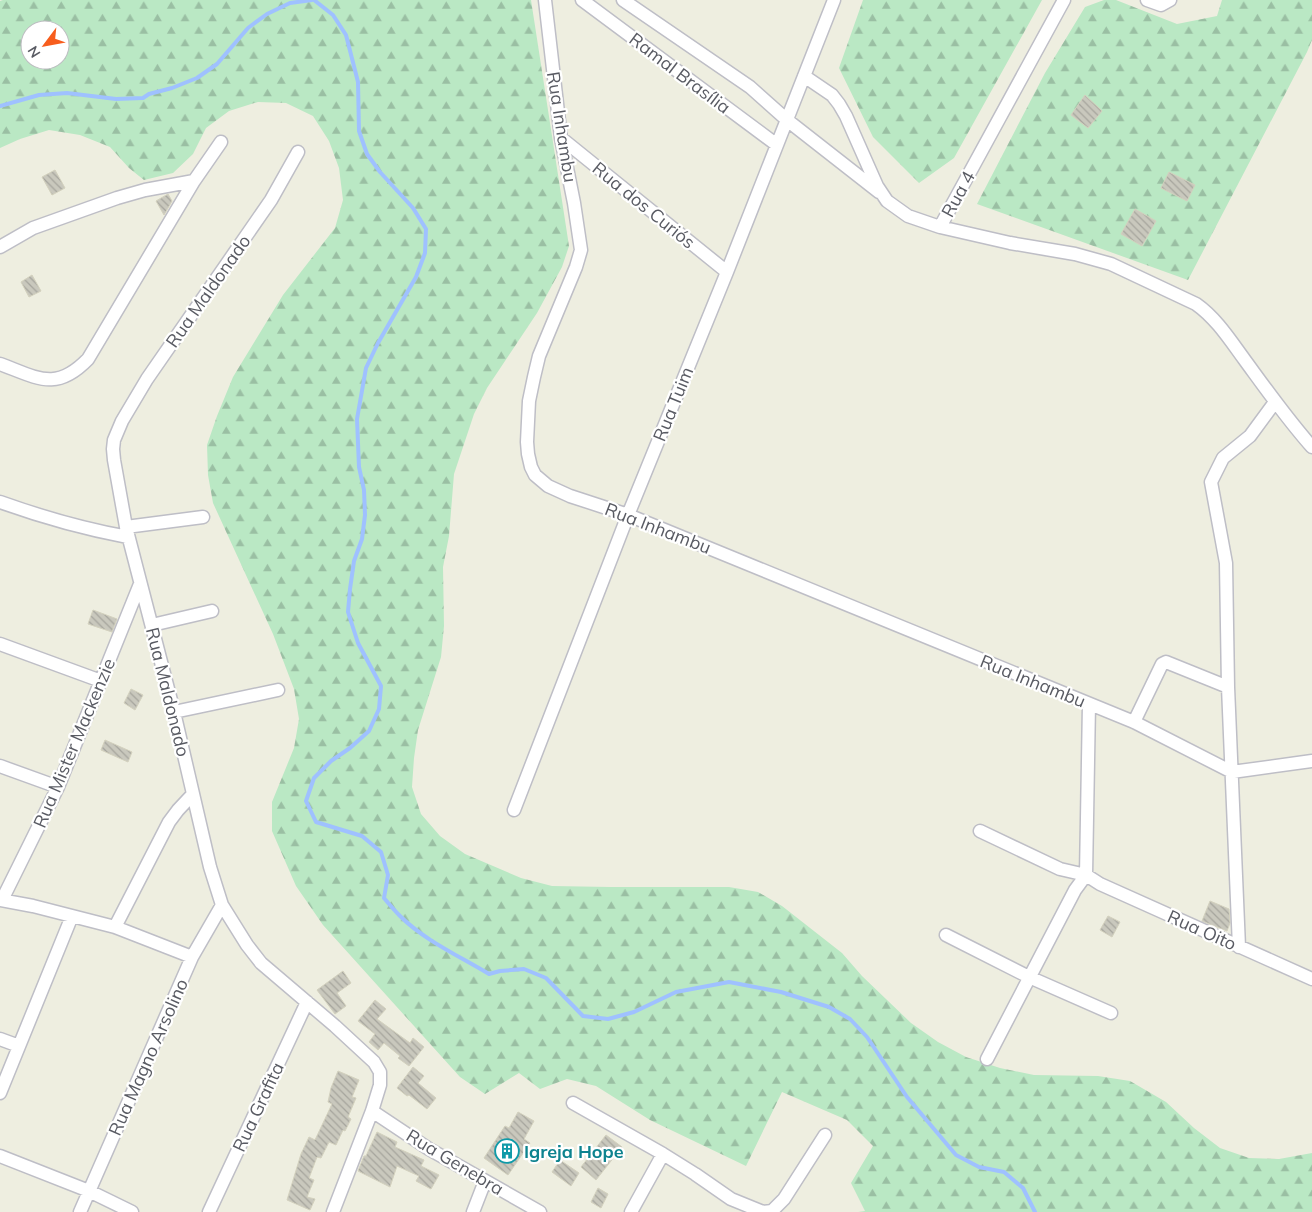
<svg xmlns="http://www.w3.org/2000/svg" width="1312" height="1212" viewBox="0 0 1312 1212" font-family="Mulish,sans-serif">
<defs>
<pattern id="forest-firs" width="22" height="20" patternUnits="userSpaceOnUse" patternTransform="scale(1.25)"><rect width="22" height="20" fill="#bae8c4"/><path d="M5 1l3.5 6h-7zM16 11l3.5 6h-7z" fill="#9abfa3"/></pattern>
<pattern id="building-back-hatch" width="6" height="6" patternUnits="userSpaceOnUse" patternTransform="scale(1.25)"><rect width="6" height="6" fill="#c9c8bd"/><path d="M-1 5l2 2M0 0l6 6M5-1l2 2" fill="none" stroke="#a6a59d"/></pattern>
</defs>
<rect width="100%" height="100%" fill="#eeeee0"/>
<path fill="url(#forest-firs)" fill-rule="evenodd" d="M3,0H531L569,246L562,267L537,313L487,388L474,414L454,474L449,536L443,567L444,626L441,657L418,730L414,758L412,787L421,814L440,836L465,854L521,878L552,886L611,887H729L758,892L782,906L842,953L862,976L911,1023L938,1042L966,1057L1000,1068L1034,1075L1098,1076L1130,1081L1166,1102L1194,1128L1220,1148L1249,1158L1279,1159L1312,1153V1212H858L865,1211L851,1183L873,1146L847,1120L782,1092L746,1166L650,1120L596,1086L567,1079L540,1089L519,1073L485,1094L460,1077L323,925L296,886L272,831V802L294,748L299,719L294,689L273,634L213,503L208,475L207,445L217,416L233,377L283,295L335,228L343,200L339,168L329,141L313,116L286,103L258,102L229,111L206,128L193,154L173,173L144,180L129,168L110,147L80,135L49,130L20,139L0,148V1ZM30,30H60V60H30Z
M863,0H1042L954,158L919,183L873,137L839,68Z
M1104,0H1116L1177,24L1217,16L1222,0H1312V40L1307,52L1188,280L977,204L1045,73L1085,7Z"/>
<g fill="none" stroke-linecap="round" stroke-linejoin="round">
<path stroke="#9fc1ff" stroke-width="4" d="M314,0L333,15L346,35L358,82L359,131L367,154L380,172L413,208L426,229L425,253L416,277L378,343L366,368L357,419L359,467L364,490L365,515L362,539L354,561L350,589L348,612L358,643L381,686L379,709L369,731L350,748L331,761L314,778L306,801L316,822L362,836L381,852L388,875L384,898C389,904 394,910 400,916C424,940 459,956 489,974L500,971L524,969L546,978L583,1016L608,1019L634,1012L676,992L729,982L781,992L829,1007L850,1019L867,1037L907,1097L956,1155L979,1167L1004,1172L1023,1188L1035,1212
M0,106L39,95L67,93L116,99L143,98L149,94L172,88L197,78L217,64L248,28L267,14L290,3L312,0"/>
</g>
<path fill="url(#building-back-hatch)" stroke="#d3d1be" d="M1085,95L1102,111L1088,128L1071,115Z
M55,170L65,188L52,195L42,177Z
M1169,172L1195,185L1187,201L1161,188Z
M168,194L172,201L164,215L156,201Z
M1135,209L1156,221L1142,246L1121,234Z
M32,275L41,291L29,297L21,282Z
M93,610L117,619L112,632L88,624Z
M131,689L143,695L135,710L124,703Z
M105,740L132,752L128,762L101,750Z
M1210,901L1229,909L1230,923L1227,931L1202,921Z
M1108,916L1120,922L1112,937L1100,930Z
M343,971L351,983L337,993L346,1006L335,1014L317,990Z
M375,1000L386,1009L377,1019L410,1043L413,1038L424,1047L409,1066L398,1058L400,1056L384,1043L378,1050L369,1042L375,1034L358,1021Z
M413,1067L424,1076L418,1083L436,1098L427,1109L409,1095L407,1096L397,1088Z
M338,1071L359,1080L352,1097L356,1098L348,1117L351,1119L345,1131L343,1130L336,1145L329,1142L321,1158L317,1157L309,1178L314,1180L307,1197L315,1199L310,1210L287,1200L301,1154L309,1137L315,1140L332,1104L328,1102L331,1088Z
M518,1112L534,1121L524,1139L530,1143L508,1175L484,1158L505,1126L509,1128Z
M377,1132L397,1142L395,1147L424,1160L421,1166L439,1175L431,1189L416,1181L419,1176L397,1166L390,1187L358,1171L364,1156H366Z
M606,1135L622,1147L596,1180L581,1167Z
M560,1160L579,1173L571,1186L552,1172Z
M598,1188L608,1194L601,1208L591,1202Z"/>
<g fill="none" stroke-linecap="round" stroke-linejoin="round">
<g stroke="#bebec6" stroke-width="15">
<path id="minor" d="M545,0L561,138L574,203L581,250L576,267L539,356L534,377L529,401L527,442L528,454L531,467L535,475L548,486L570,496L628,515L1134,722L1232,772L1312,761
M582,0L777,145
M623,0L750,87L787,120L879,192
M1147,0L1161,5L1170,0
M804,76L832,95L839,104L846,116L877,186L887,201L908,216L940,227L1064,0
M561,138L727,272
M298,152L271,200L147,379L122,421L114,440L113,449L114,460L126,527L174,712L210,867L222,905L247,945L261,963L335,1026L374,1062L380,1072V1085L372,1111L333,1212
M940,227L1010,243L1075,254L1111,264L1196,304C1216,318 1230,340 1244,359C1266,389 1287,419 1312,447
M0,247L33,228L117,198L145,190L194,181
M0,364C38,378 56,392 88,359L194,181L221,142
M0,502C42,517 84,529 128,537
M126,527L203,517
M152,625L212,611
M0,644L101,681
M1089,704L1086,875L1100,884L1312,979
M174,712L278,690
M1134,722L1162,664L1166,662L1228,687
M0,766L58,787
M514,810L628,515L727,272L834,0
M980,831L1060,869L1086,875L1075,890L987,1059
M0,900L33,906L115,927L192,957
M2,900L58,787L140,584
M115,927L169,822L178,810L193,794
M946,935L1029,977L1111,1013
M1239,947L1228,687L1226,563L1211,482L1223,458L1250,436L1275,402
M0,1039L19,1046
M0,1093L72,916
M573,1103L663,1154L695,1174L731,1199L763,1212L772,1211L784,1199L825,1135
M372,1111L429,1149L540,1212
M0,1156L89,1191L132,1212
M80,1212L192,957L222,905
M209,1212L307,1002
M473,1212L485,1181
M631,1212L663,1154"/>
</g>
<use href="#minor" stroke="#fff" stroke-width="12"/>
</g>
<defs>
<g id="building-ring" transform="scale(1.25)"><circle r="9.5" fill="#fff" stroke="#0f9aa8" stroke-width="1.5"/><path d="M-4-6H4V6H1V3H-1V6H-4ZM-2.5-4.3h1.7v1.8h-1.7ZM.8-4.3h1.7v1.8H.8ZM-2.5-1h1.7V.8h-1.7ZM.8-1h1.7V.8H.8Z" fill="#0f9aa8"/></g>
</defs>
<g fill-rule="evenodd">
<use href="#building-ring" x="507" y="1151"/>
</g>
<g text-anchor="middle" dominant-baseline="central" stroke-width="4.5" stroke-linejoin="round" paint-order="stroke">
<g font-size="18" fill="#595b63" stroke="#fff">
<text transform="translate(680 73) rotate(37)">Ramal Brasília</text>
<text transform="translate(562 127) rotate(81)">Rua Inhambu</text>
<text transform="translate(958 194) rotate(-61)">Rua 4</text>
<text transform="translate(644 205) rotate(39)">Rua dos Curiós</text>
<text transform="translate(208 291) rotate(-55)">Rua Maldonado</text>
<text transform="translate(673 404) rotate(-68)">Rua Tuim</text>
<text transform="translate(658 528) rotate(21)">Rua Inhambu</text>
<text transform="translate(1033 681) rotate(22)">Rua Inhambu</text>
<text transform="translate(168 692) rotate(76)">Rua Maldonado</text>
<text transform="translate(74 743) rotate(-67)">Rua Mister Mackenzie</text>
<text transform="translate(1202 930) rotate(24)">Rua Oito</text>
<text transform="translate(148 1057) rotate(-66)">Rua Magno Arsolino</text>
<text transform="translate(258 1107) rotate(-65)">Rua Grafita</text>
<text transform="translate(455 1162) rotate(31)">Rua Genebra</text>
</g>
<g font-size="18" font-weight="bold" fill="#0d838f" stroke="#fff" text-anchor="start">
<text x="524" y="1151">Igreja Hope</text>
</g>
</g>
<g transform="translate(45 45) rotate(238)"><circle r="24" fill="#ffffff" stroke="#bdbdc1"/>
<path d="M0-4L9 19L0 12L-9 19Z" fill="#f75d1d"/>
<text y="-8" font-size="14" font-weight="bold" text-anchor="middle" fill="#595b63">N</text>
</g>
</svg>
